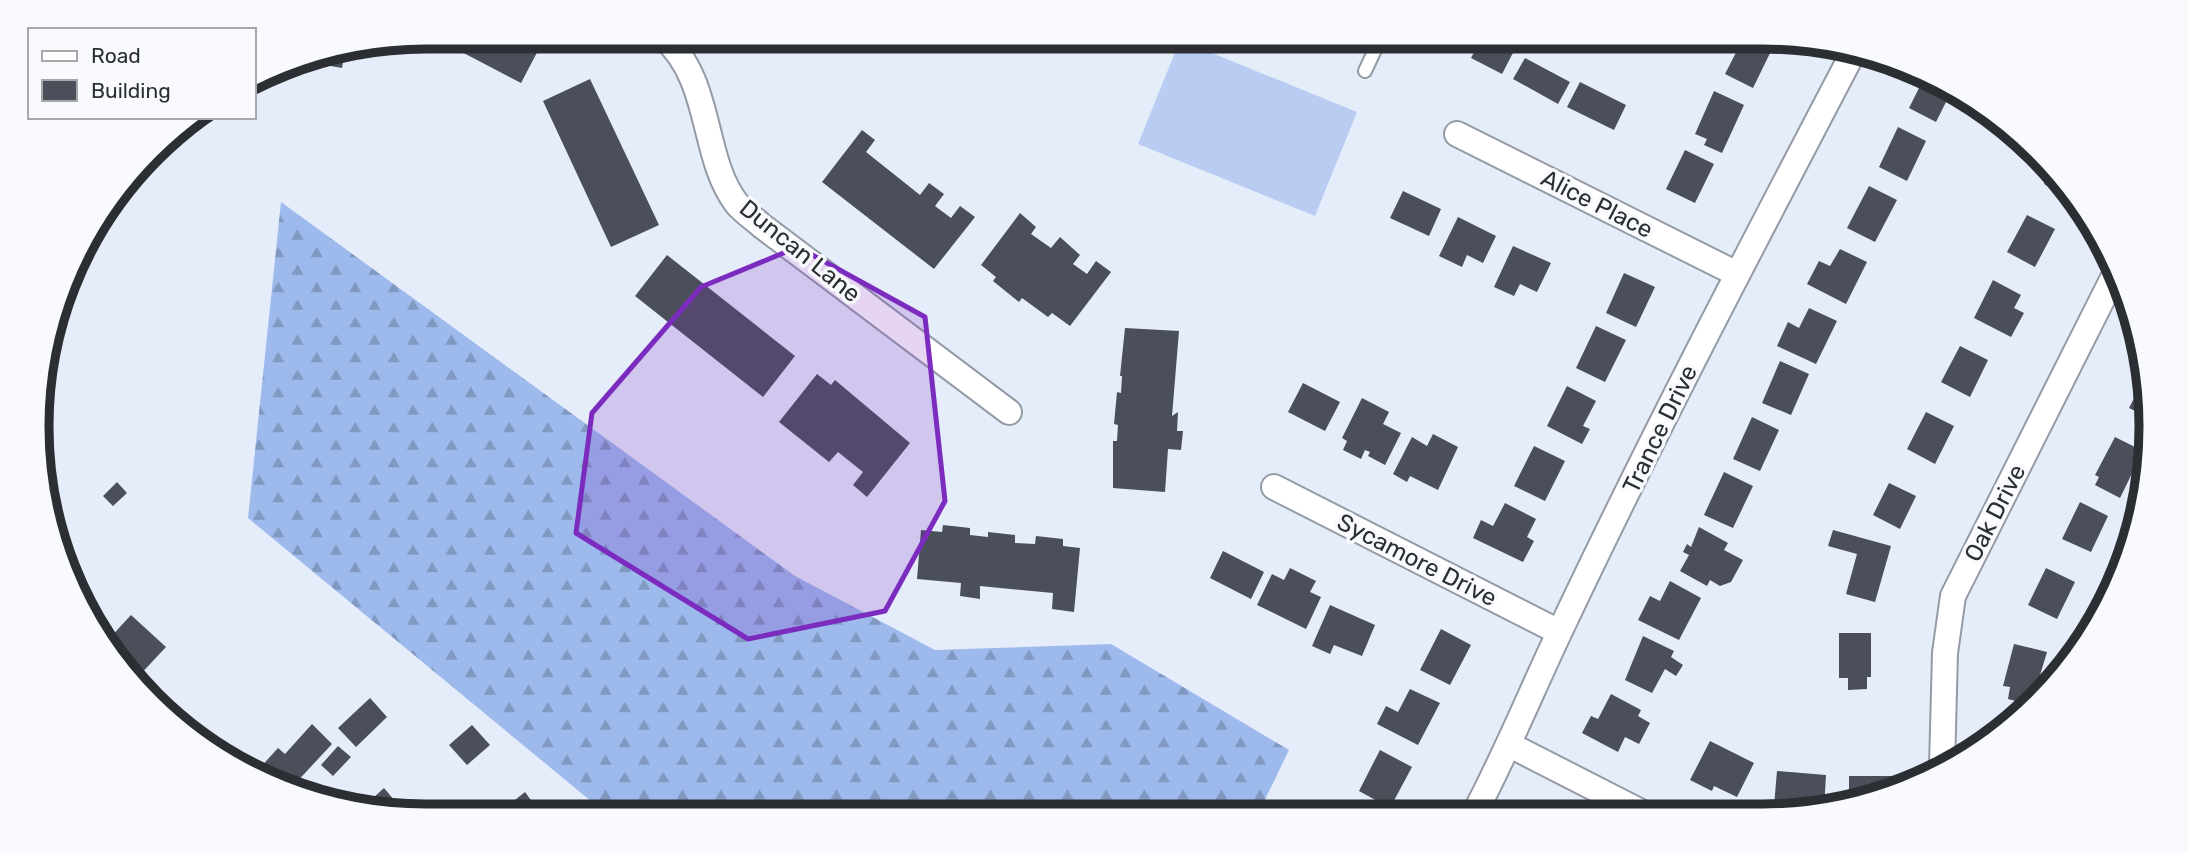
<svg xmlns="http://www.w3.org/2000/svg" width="2188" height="853" viewBox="0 0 2188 853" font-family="Rubik,sans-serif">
<defs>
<pattern id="forest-firs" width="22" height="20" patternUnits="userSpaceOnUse" patternTransform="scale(1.75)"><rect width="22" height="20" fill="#9ebaed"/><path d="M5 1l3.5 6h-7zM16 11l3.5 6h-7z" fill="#8198c1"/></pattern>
</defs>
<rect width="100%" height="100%" fill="#e6edfa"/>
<path fill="#b9cdf2" d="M1180,40L1357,112L1315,216L1138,144Z"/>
<path fill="url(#forest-firs)" d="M281,202L795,576L935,650L1111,644L1289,750L1258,814L609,816L248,518Z"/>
<path fill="#4a4f5a" d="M433,37H529L542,43L521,83Z
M1482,37H1496L1516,47L1502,74L1471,58Z
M1744,37H1752L1773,47L1753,88L1725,74Z
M345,50L342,68L297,60L301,58Z
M1525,58L1570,82L1558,104L1513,79Z
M590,79L659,225L611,247L543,101Z
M1923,80L1950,94L1936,122L1909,108Z
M1580,82L1626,105L1614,130L1567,107Z
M1714,91L1744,105L1722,153L1704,145L1707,139L1695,134Z
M1898,127L1926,141L1907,181L1879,167Z
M862,130L875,140L866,152L920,195L929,183L944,194L935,206L951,218L960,206L975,217L934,269L822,182Z
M1685,150L1714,164L1695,203L1666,189Z
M2049,175L2069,197L2044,184Z
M1869,186L1897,200L1875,242L1847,228Z
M1403,191L1441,209L1429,236L1390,218Z
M1020,213L1036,227L1031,234L1051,248L1060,237L1080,255L1073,264L1087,274L1096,261L1111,272L1070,326L1052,313L1048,317L1022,298L1019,302L993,281L996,277L981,265Z
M2027,215L2055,229L2035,267L2007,252Z
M1458,217L1496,236L1483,263L1467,255L1462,267L1439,256Z
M1513,246L1551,263L1537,292L1520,284L1514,296L1494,287Z
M1840,249L1867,262L1846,304L1807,284L1819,261L1830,266Z
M667,255L795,356L763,397L635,296Z
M1624,273L1655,287L1636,327L1606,313Z
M1993,280L2021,295L2014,308L2024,313L2011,337L1974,318Z
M1809,308L1837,321L1816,364L1777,346L1788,322L1799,328Z
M1596,326L1626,340L1605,382L1576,368Z
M1125,328L1179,331L1172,416L1178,412L1177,431H1183L1181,450L1168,449L1165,492L1113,488V441H1117L1118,425L1114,424L1117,392L1121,393L1122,376H1120Z
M1960,346L1988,360L1970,397L1941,382Z
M1780,361L1809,374L1791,415L1762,403Z
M2147,373L2148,376L2145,416L2129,408Z
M817,374L831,385L835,380L910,443L867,497L853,485L863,472L838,452L829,462L779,422Z
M1303,383L1340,402L1325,431L1288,412Z
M1567,386L1596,401L1583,426L1590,429L1582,444L1547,426Z
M1362,398L1389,412L1383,424L1401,433L1385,465L1368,456L1370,452L1365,450L1361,459L1343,450L1347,441L1342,438Z
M1926,412L1954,426L1935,464L1907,449Z
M1752,417L1779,430L1760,471L1733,459Z
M1433,434L1458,447L1438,490L1410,476L1407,482L1393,474L1412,437L1427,446Z
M2115,437L2143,451L2120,498L2095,485L2099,477L2095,475Z
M1534,446L1565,461L1545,501L1514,486Z
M1724,472L1753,486L1733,528L1704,515Z
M117,482L127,493L113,506L103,496Z
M1889,483L1916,496L1900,529L1873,515Z
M2080,502L2108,516L2091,552L2062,539Z
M1505,503L1536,519L1527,537L1534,541L1523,562L1473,538L1481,520L1493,526Z
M943,525L970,528V535L988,537V532L1015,535V543L1035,544L1036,536L1063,539V546L1080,548L1074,612L1052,609L1053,593L980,586V599L960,596L961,583L917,579L921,530L942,532Z
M1699,527L1728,543L1724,550L1743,560L1731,582L1720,586L1710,580L1707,586L1680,571L1689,555L1683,552L1687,544L1691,547Z
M1833,530L1891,546L1875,602L1846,594L1857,554L1828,546Z
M1223,551L1264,572L1251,599L1210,578Z
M1290,568L1316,581L1310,592L1321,597L1306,629L1257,605L1272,574L1284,580Z
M2046,568L2075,582L2057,619L2028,605Z
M1670,581L1701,598L1679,640L1638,620L1650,596L1660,601Z
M1330,605L1375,625L1362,656L1334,645L1330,654L1312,646Z
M131,615L166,647L137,678L125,667L130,661L107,641Z
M1441,629L1471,645L1450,685L1420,670Z
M1839,633H1871V677H1867V689L1848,690V678H1839Z
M1643,636L1674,651L1671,657L1683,665L1676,676L1665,669L1652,693L1625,680Z
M2014,644L2047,652L2031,705L2008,699L2010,687L2003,686Z
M1410,689L1440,703L1418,745L1377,724L1386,706L1398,712Z
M1611,694L1641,710L1638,716L1650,723L1639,744L1625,737L1618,752L1582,733L1591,716L1598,719Z
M370,698L387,717L356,747L338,728Z
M312,724L332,744L292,787L258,770L278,748L285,754Z
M472,725L490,745L467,765L449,745Z
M1710,741L1754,763L1737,797L1714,786L1712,791L1690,780Z
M338,746L351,757L333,776L321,765Z
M1380,750L1412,767L1390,808L1359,791Z
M1777,771L1826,775L1824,810L1774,806Z
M1849,776H1896V790L1849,803Z
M384,788L406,814L362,808Z
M525,792L536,807L523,816H504L501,811Z"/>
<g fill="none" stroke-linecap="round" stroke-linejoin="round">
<g stroke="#949ba7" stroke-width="16">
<path id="service" d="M1365,71L1381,37"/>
</g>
<g stroke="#949ba7" stroke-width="28">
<path id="minor" d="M663,37C713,80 701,158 737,204C744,212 754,219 762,226L1009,412
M1457,134L1737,274
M1274,487L1559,632
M1510,745L1643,813
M1942,767L1945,653L1953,596L2114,276
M1474,814C1506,754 1531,692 1560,631C1653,434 1754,242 1855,49"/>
</g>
<use href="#service" stroke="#fff" stroke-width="12"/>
<use href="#minor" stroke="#fff" stroke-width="24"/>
</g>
<path fill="#7b2cbf" fill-opacity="0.2" stroke="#7b2cbf" stroke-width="5" stroke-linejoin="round" d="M798,247L925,317L945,501L885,611L748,639L576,533L592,413L701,287Z"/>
<g text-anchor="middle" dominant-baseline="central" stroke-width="7" stroke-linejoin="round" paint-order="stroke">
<g font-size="24" fill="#2b2e32" stroke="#f9fafd">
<text transform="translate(1597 204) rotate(27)">Alice Place</text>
<text transform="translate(800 251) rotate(39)">Duncan Lane</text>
<text transform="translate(1660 429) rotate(-64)">Trance Drive</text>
<text transform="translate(1995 513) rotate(-63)">Oak Drive</text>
<text transform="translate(1417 560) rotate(27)">Sycamore Drive</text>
</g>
</g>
<path d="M0 0H2188V853H0ZM426 49H1762A377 377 0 0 1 2139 426V427A377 377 0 0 1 1762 804H426A377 377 0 0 1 49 427V426A377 377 0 0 1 426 49Z" fill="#f9fafd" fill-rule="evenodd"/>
<path fill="none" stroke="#2b2e32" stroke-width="9" d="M426 49H1762A377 377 0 0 1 2139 426V427A377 377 0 0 1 1762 804H426A377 377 0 0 1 49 427V426A377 377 0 0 1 426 49Z"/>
<rect x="28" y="28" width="228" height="91" fill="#f9fafd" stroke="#a7a8ac" stroke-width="2"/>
<rect x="42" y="51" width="35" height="10" fill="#ffffff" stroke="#a7a8ac" stroke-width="2"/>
<text x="91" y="63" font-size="21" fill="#2b2e32">Road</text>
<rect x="42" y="80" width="35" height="21" fill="#4a4f5a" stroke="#a7a8ac" stroke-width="2"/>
<text x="91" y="98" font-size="21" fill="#2b2e32">Building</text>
</svg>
